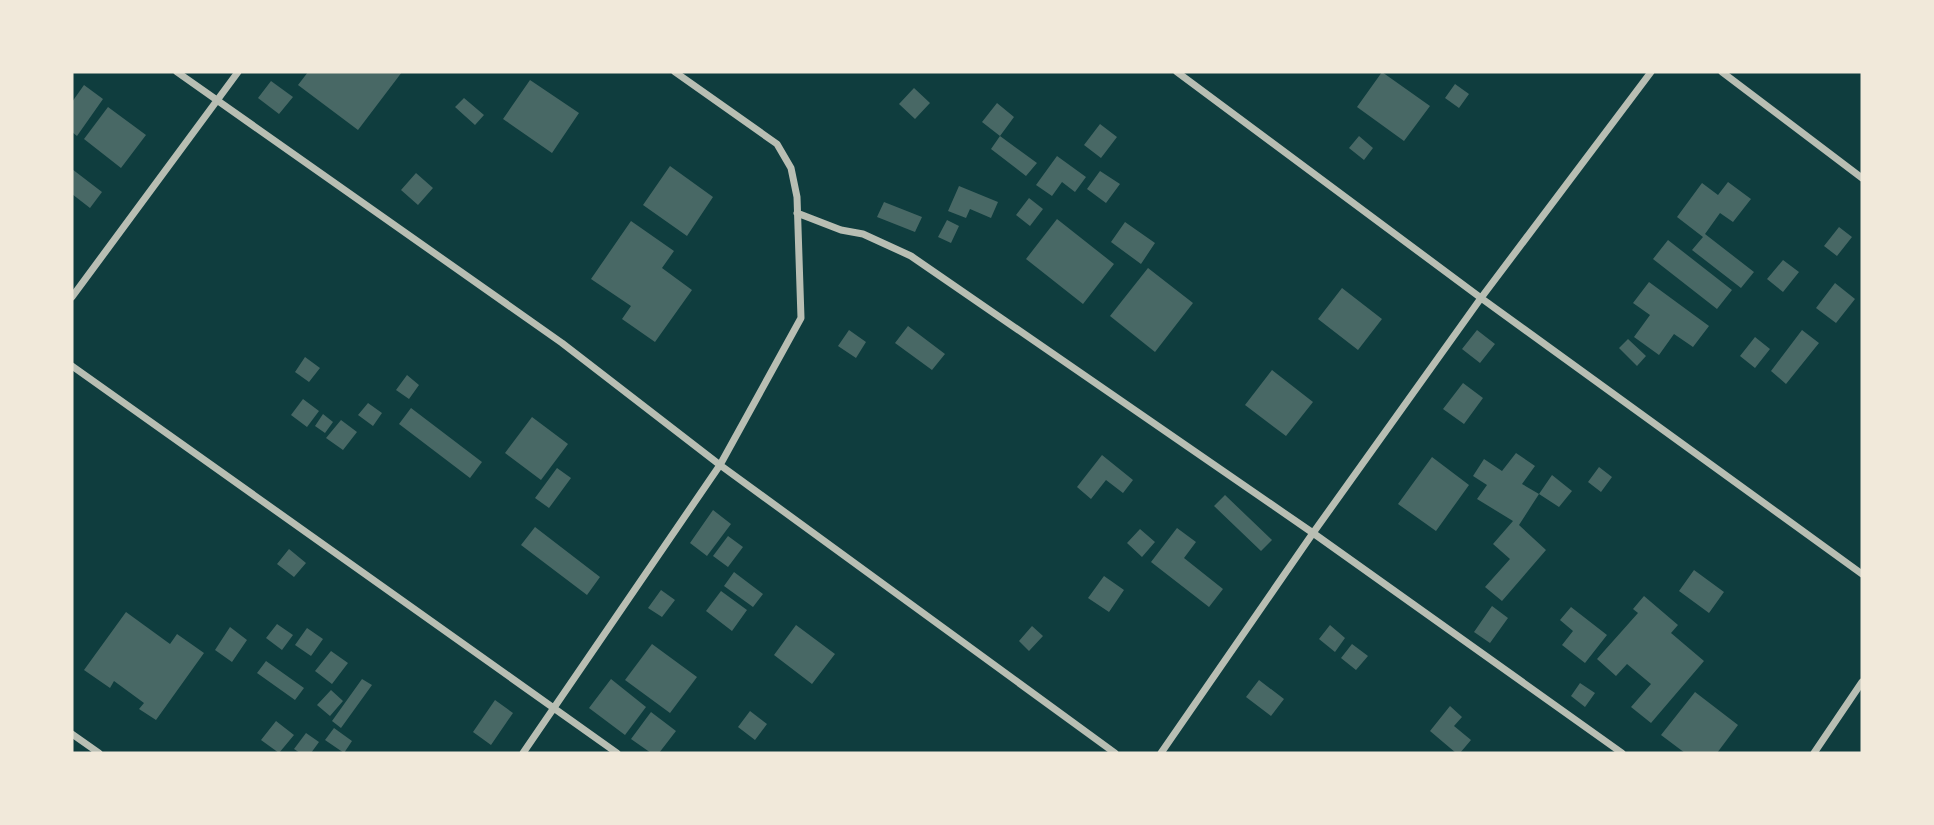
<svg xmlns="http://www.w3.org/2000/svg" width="1934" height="825" viewBox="0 0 1934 825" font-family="'PT Sans',sans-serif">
<rect width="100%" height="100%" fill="#0f3d3e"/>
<path fill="#486865" d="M308,72H402L358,130L298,85Z
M1382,72L1430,106L1404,141L1357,107Z
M530,80L579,113L552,153L503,119Z
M271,81L293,97L279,114L258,98Z
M1455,84L1469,94L1459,108L1445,98Z
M84,85L103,99L77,136L72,132V102Z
M914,88L930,103L915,119L899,104Z
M464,98L484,115L475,125L455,107Z
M997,103L1014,117L1000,136L982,122Z
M108,107L146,135L121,168L84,139Z
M1100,124L1117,137L1101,158L1084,145Z
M1000,136L1037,163L1026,176L991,149Z
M1359,136L1373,148L1364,160L1349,148Z
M1057,156L1086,177L1075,192L1062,182L1052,196L1036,185Z
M670,166L713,197L687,236L643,205Z
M72,169L102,192L90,208L72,194Z
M1100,171L1120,184L1106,203L1087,189Z
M416,173L433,188L418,205L401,190Z
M1728,182L1751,199L1733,222L1720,213L1705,234L1754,272L1741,288L1692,250L1703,237L1677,217L1702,183L1718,195Z
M959,186L998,202L991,218L970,209L966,218L948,211Z
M1029,198L1043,209L1030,226L1016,215Z
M884,202L922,217L915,232L877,217Z
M1057,219L1114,264L1083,304L1026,259Z
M947,220L959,226L951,243L938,237Z
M631,221L674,251L662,268L692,290L655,342L622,319L631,306L591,279Z
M1125,222L1155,243L1141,264L1111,242Z
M1839,227L1852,237L1837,256L1824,246Z
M1668,240L1732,290L1717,309L1653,259Z
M1783,260L1799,272L1783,292L1767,279Z
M1148,268L1193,303L1155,352L1110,316Z
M1649,282L1709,326L1693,347L1674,334L1659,355L1634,337L1650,315L1633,303Z
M1835,283L1855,299L1836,323L1816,308Z
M1342,288L1382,319L1358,350L1318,319Z
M908,326L945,354L932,370L895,343Z
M849,330L866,342L856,358L838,346Z
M1477,330L1495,344L1480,363L1462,349Z
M1802,330L1819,343L1786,384L1771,371Z
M1755,337L1770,349L1755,368L1740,356Z
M1628,339L1646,356L1637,366L1619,348Z
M305,357L320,368L309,382L295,372Z
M1272,370L1313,402L1286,436L1245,405Z
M407,375L419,385L409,399L396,390Z
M1463,383L1483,398L1464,424L1443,409Z
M303,399L319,411L307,427L291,415Z
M368,403L382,413L373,426L358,415Z
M411,408L482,462L470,478L399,424Z
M323,414L333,422L325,433L315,426Z
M532,417L568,444L541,480L505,453Z
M341,420L357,432L343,450L326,438Z
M1516,453L1535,466L1522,484L1539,494L1519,525L1546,550L1502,601L1485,587L1510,559L1493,544L1513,521L1477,499L1487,485L1473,476L1484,459L1502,471Z
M1102,455L1133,480L1123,493L1106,480L1091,499L1077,487Z
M1432,457L1469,485L1436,531L1398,504Z
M1599,467L1612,477L1601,492L1588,482Z
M557,468L571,478L549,508L535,498Z
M1552,475L1572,491L1559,507L1539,494Z
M1225,495L1272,540L1261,551L1214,506Z
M713,510L731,524L707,556L690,543Z
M535,527L600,577L587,595L521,545Z
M1177,528L1196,542L1184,558L1223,589L1209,607L1151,562Z
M1140,529L1155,542L1142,557L1127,543Z
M728,536L743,547L728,567L713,556Z
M289,549L306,563L294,577L277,564Z
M1694,570L1724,592L1709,613L1679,591Z
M734,572L763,594L753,607L724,586Z
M1104,576L1124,590L1109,612L1088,598Z
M661,590L675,600L662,617L648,608Z
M721,591L747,610L732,631L706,611Z
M1644,596L1678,625L1671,633L1704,661L1651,723L1631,707L1651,684L1627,664L1616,676L1597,659L1638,613L1633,609Z
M1492,606L1508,618L1490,643L1474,632Z
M1571,607L1607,635L1585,663L1562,645L1573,631L1560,620Z
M126,612L170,644L177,634L204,653L156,720L139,709L144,703L114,681L110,688L84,670Z
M277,624L293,635L282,650L266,638Z
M796,625L835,654L812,684L774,655Z
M1330,625L1345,638L1335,652L1319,639Z
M1032,626L1043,636L1029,651L1019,641Z
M230,627L247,640L232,662L215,650Z
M307,628L323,639L311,656L295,645Z
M652,644L697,677L670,713L625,680Z
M1352,644L1368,656L1356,670L1341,658Z
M331,651L348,663L332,684L315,671Z
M266,661L304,688L295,700L257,673Z
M362,679L372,685L341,728L332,721Z
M611,679L646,707L625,735L589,708Z
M1259,680L1284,699L1271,716L1246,697Z
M1580,683L1595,693L1585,707L1571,696Z
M331,690L343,701L330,716L317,705Z
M1695,692L1738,725L1717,753H1685L1661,735Z
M495,700L513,713L491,745L473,732Z
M1450,706L1462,717L1454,726L1471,740L1460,753H1456L1430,731Z
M750,711L767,724L755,740L738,727Z
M651,712L676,731L659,753H651L631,739Z
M276,721L294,735L279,753L261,740Z
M334,728L352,741L344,753L325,740Z
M306,733L319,742L311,753H300L294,749Z"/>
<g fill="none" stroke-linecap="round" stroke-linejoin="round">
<path stroke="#b8beb3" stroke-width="7" d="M177,72L562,343L720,465L1115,753
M1177,72L1481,298L1862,574
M1722,72L1862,178
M797,213L841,230L863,234L911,256L1313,533L1622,753
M72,297L238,72
M72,366L617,753
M72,734L99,753
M523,753L720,465L801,318L797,197L791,168L777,144L675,72
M1161,753L1313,533L1481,298L1651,72
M1814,753L1862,682"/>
</g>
<rect width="1934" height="825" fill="none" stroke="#f1e9da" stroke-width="147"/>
</svg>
